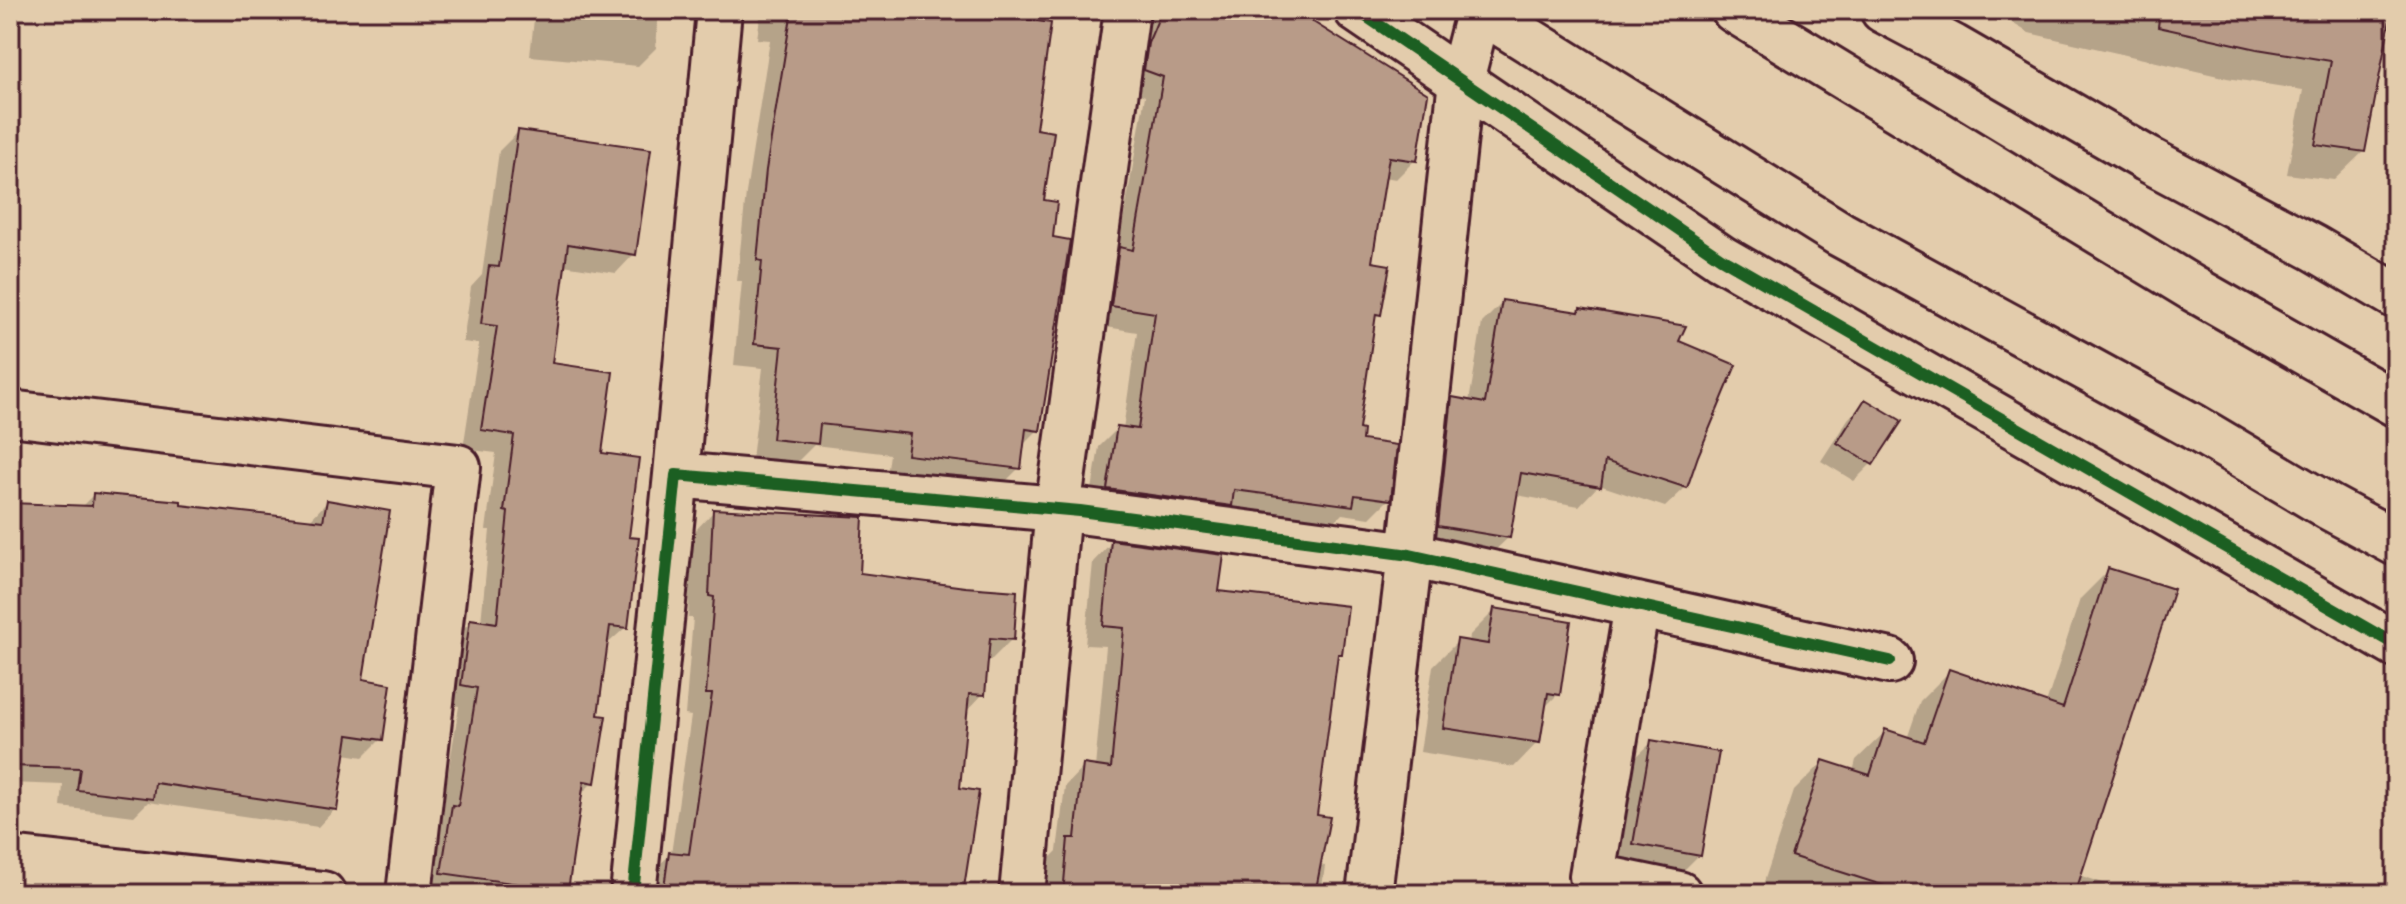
<svg xmlns="http://www.w3.org/2000/svg" width="2406" height="904" viewBox="0 0 2406 904" font-family="'Comic Neue',sans-serif">
<rect width="100%" height="100%" fill="#e3ccac"/>
<filter id="ink" filterUnits="userSpaceOnUse"><feTurbulence type="fractalNoise" baseFrequency=".0125" numOctaves="2"/><feDisplacementMap in="SourceGraphic" scale="16" xChannelSelector="R" yChannelSelector="G"/><feConvolveMatrix kernelMatrix="1 2 1 2 8 2 1 2 1" color-interpolation-filters="sRGB"/></filter>
<g filter="url(#ink)">
<path fill="#0003" d="M535,10H659L656,48L638,66L530,56Z
M761,10H969L968,13L1033,130L1041,202L1038,430L1022,446L1019,468L998,489L887,476L890,454L814,445L795,464L752,459L763,368L734,365L742,281H737L746,193L770,40L757,39Z
M1153,10H1290L1415,160L1396,179L1384,177L1370,263L1379,314L1373,320L1356,431L1359,442L1389,499L1370,518L1342,514L1332,524L1089,508L1099,447L1118,428L1123,429L1137,332L1094,325L1101,268L1118,251L1145,96L1126,88L1130,63Z
M1990,10H2390L2364,151L2334,180L2287,174L2303,90L2227,78L2029,33Z
M518,132L634,254L616,273L563,265L550,365L600,455L627,539L626,627L605,646L596,716L593,782L580,795L566,890L563,894H431L423,892L434,826L441,818L459,706L443,704L452,640L471,621L481,622L490,530H486L496,453L463,449L479,344L463,342L471,287L482,275L499,151Z
M1503,302L1576,314L1580,310L1676,342L1686,487L1665,507L1599,485L1579,506L1516,495L1509,537L1488,557L1419,545L1433,419L1453,399L1469,402L1482,323Z
M1865,401L1872,463L1854,481L1821,461L1848,419Z
M93,495L179,507L310,520L327,502L360,681L381,739L363,757L344,754L335,809L318,827L148,802L134,816L61,807L63,785L10,783V505L81,507Z
M714,511L1012,639L990,661L986,660L983,694L966,712L958,790L961,894H645L647,876L671,854L691,716L685,715L693,618H688L692,534Z
M1112,542L1340,653L1335,658L1315,817L1319,865L1325,866L1321,894H1041L1046,862L1057,851L1065,786L1084,766L1095,768L1106,646L1085,645L1093,562Z
M2109,570L2079,875L2106,884L2103,894H1791L1763,885L1794,791L1823,762L1853,772L1856,760L1886,731L1907,739L1920,701L1949,672L2046,704L2080,599Z
M1494,611L1558,694L1544,708L1538,742L1514,767L1420,752L1433,666L1458,641L1469,643L1470,635Z
M1652,742L1699,855L1681,873L1616,861L1634,759Z"/>
<path fill="#b89b88" stroke="#4a1f2b" stroke-width="2" d="M792,10H959L1051,23L1036,129L1054,132L1044,200L1057,202L1053,237L1070,240L1040,431L1026,429L1021,469L907,455L910,434L820,424L818,444L772,439L782,347L754,344L762,261L757,260L766,170Z
M1162,10H1294L1428,94L1417,161L1389,157L1372,262L1390,265L1381,315L1376,314L1359,429L1363,430L1362,440L1397,445L1391,500L1355,495L1353,506L1234,490L1232,506L1107,489L1117,426L1138,429L1155,313L1111,306L1119,247L1133,250L1163,77L1144,70L1148,43Z
M2160,10H2392L2365,152L2315,145L2331,61L2257,49L2158,27Z
M518,130L651,149L636,255L568,244L552,363L613,372L602,453L639,458L629,537L639,538L628,628L610,626L598,715L606,716L595,783L584,781L568,891L441,873L452,805L458,806L477,688L461,685L470,619L497,623L508,512L504,511L514,435L481,430L497,326L481,324L489,266L499,267Z
M1502,300L1579,312L1580,308L1686,326L1679,341L1736,365L1698,456L1687,488L1605,461L1601,487L1521,473L1510,538L1438,526L1452,397L1485,403Z
M1865,399L1902,421L1873,465L1837,443Z
M93,493L181,501V505L323,521L327,500L390,511L363,679L391,684L383,740L348,735L337,810L155,783L153,799L77,790L80,768L10,766V503L92,506Z
M713,509L863,517L860,573L965,587L1017,591L1014,640L990,638L985,695L969,694L960,788L979,791L963,894H663L669,852L689,854L712,694H706L714,597L709,596Z
M1111,540L1224,555L1219,591L1348,606L1342,654H1338L1317,815L1330,817L1315,894H1063L1068,838H1075L1083,764L1111,768L1124,628L1103,626Z
M2108,568L2174,589L2075,894H1910L1791,856L1823,760L1870,775L1885,729L1924,742L1949,669L2063,708Z
M1494,608L1571,621L1560,695L1548,693L1540,743L1443,728L1457,639L1488,644Z
M1651,740L1719,752L1701,856L1633,844Z"/>
<g fill="none" stroke-linecap="round" stroke-linejoin="round">
<g stroke="#4a1f2b" stroke-width="50">
<path id="minor" d="M10,413L458,467L409,894
M676,475L719,10
M1637,605L1592,876L1679,894
M10,859L323,894
M633,894L676,475L1080,511L1410,555L1890,661
M1022,894L1058,509L1127,10
M1369,894L1410,555L1461,80L1479,10"/>
</g>
<g stroke="#4a1f2b" stroke-width="50">
<path id="tertiary" d="M1357,10L1721,258L2396,645
M1883,10L1953,47L2147,159L2314,248L2396,296"/>
</g>
<g stroke="#4a1f2b" stroke-width="50">
<path id="trunk" d="M1480,10L1840,234L2194,427L2329,507L2396,543
M1734,10L2192,288L2396,404"/>
</g>
<use href="#minor" stroke="#e3ccac" stroke-width="44"/>
<use href="#tertiary" stroke="#e3ccac" stroke-width="44"/>
<use href="#trunk" stroke="#e3ccac" stroke-width="44"/>
<g stroke="#e3ccac" stroke-width="17">
<path id="cycleway" d="M1357,10L1721,258L2396,645
M633,894L676,475L1080,511L1410,555L1890,661"/>
</g>
<use href="#cycleway" stroke="#1b5e20" stroke-width="12"/>
</g>
</g>
<rect width="2406" height="904" fill="none" stroke="#e3ccac" stroke-width="40"/>
<rect x="20" y="20" width="2366" height="864" fill="none" stroke="#4a1f2b" stroke-width="3" filter="url(#ink)"/>
</svg>
